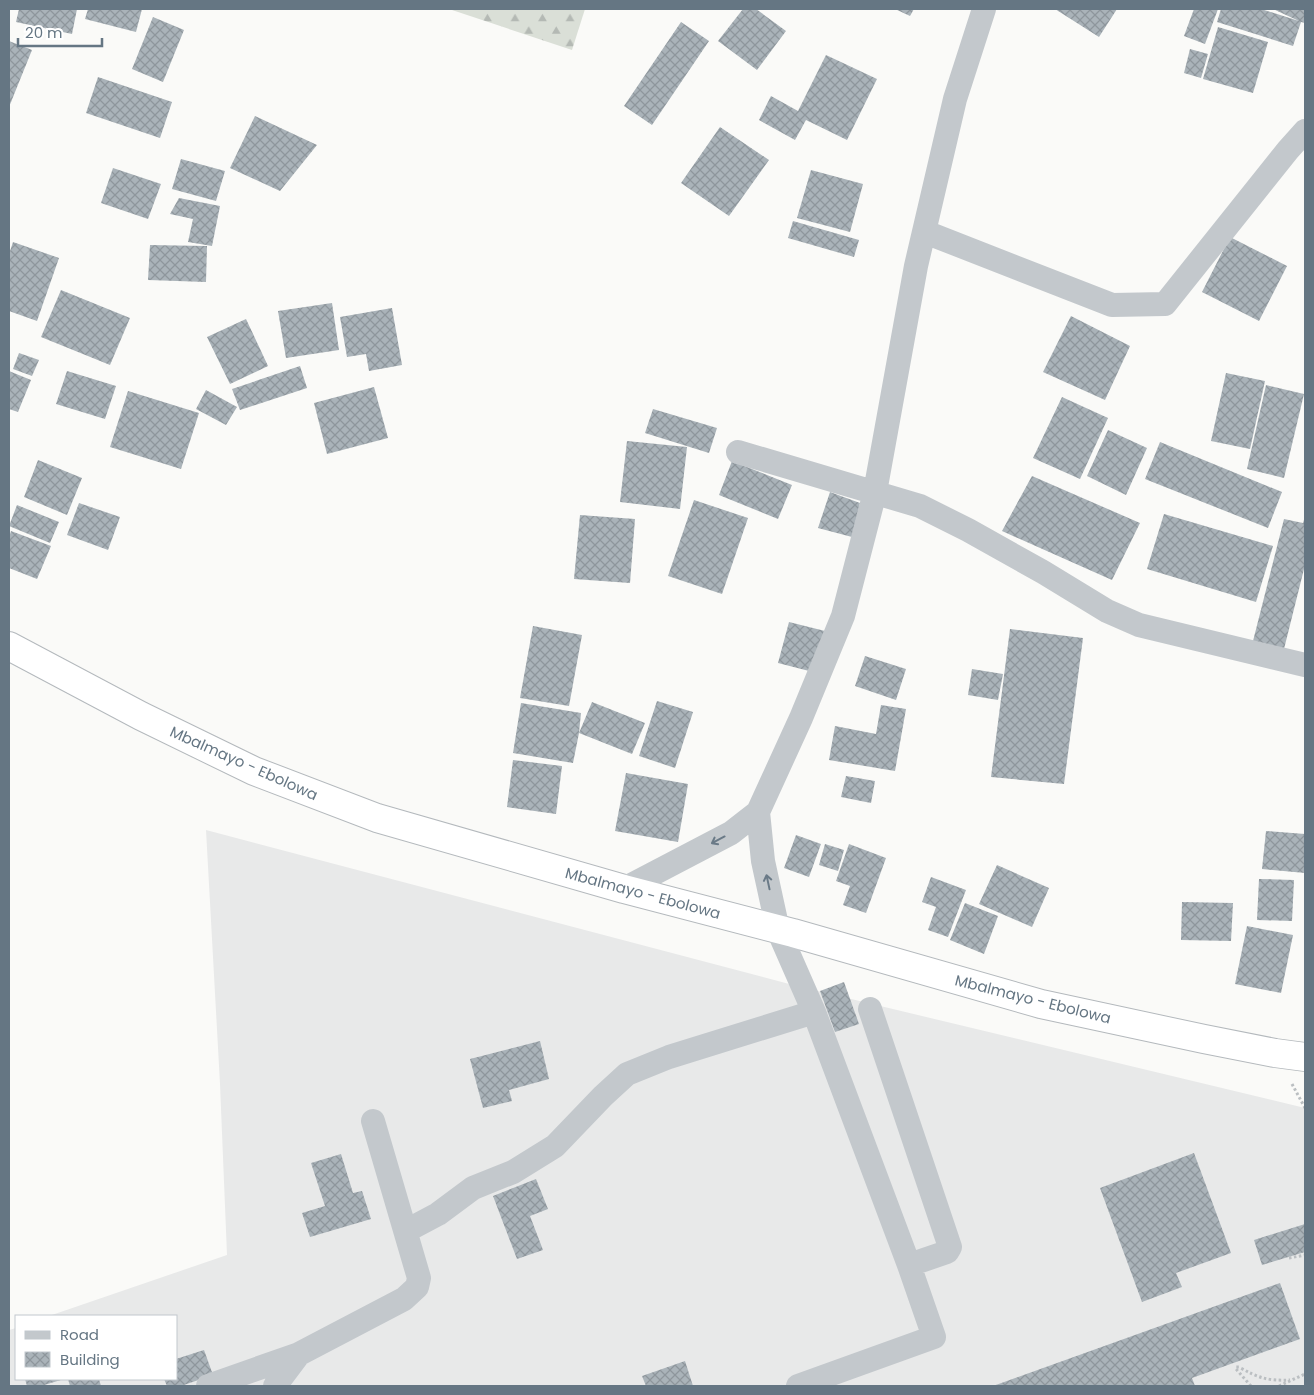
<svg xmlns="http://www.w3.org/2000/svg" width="1314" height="1395" viewBox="0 0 1314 1395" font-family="Poppins,sans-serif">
<defs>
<pattern id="forest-firs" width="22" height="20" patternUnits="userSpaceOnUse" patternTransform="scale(1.25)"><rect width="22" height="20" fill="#dadfd7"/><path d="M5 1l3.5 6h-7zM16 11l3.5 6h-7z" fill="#b4b9b4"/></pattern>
<pattern id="building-cross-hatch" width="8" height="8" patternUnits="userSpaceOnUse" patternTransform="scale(1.25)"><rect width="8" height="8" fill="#aab3b9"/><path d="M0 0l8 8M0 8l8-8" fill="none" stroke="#8e969c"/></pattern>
</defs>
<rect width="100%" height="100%" fill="#fafaf8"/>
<path fill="#e8e9e9" d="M206,830L793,985L1305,1108V1386H9V1330L16,1328V1379H176V1316H49L227,1255L220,1084Z"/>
<path fill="url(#forest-firs)" d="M449,9H585L572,50Z"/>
<path fill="url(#building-cross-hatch)" d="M19,9H77L72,34L16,22Z
M88,9H142L136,32L85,19Z
M743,9H756L786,31L757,70L718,41Z
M895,9H914L910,16Z
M1055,9H1117L1099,37Z
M1194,9H1218L1205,44L1184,36Z
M1221,9H1261L1299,21L1273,9H1305V23L1301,22L1293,46L1217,22Z
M153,17L184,30L163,82L132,69Z
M681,22L709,41L652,125L624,106Z
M1218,27L1268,42L1253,93L1203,79Z
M9,41L32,50L9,107Z
M1190,49L1208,54L1201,78L1184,73Z
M826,55L877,79L847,140L806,120L795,140L759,120L771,96L798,111Z
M98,77L172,102L160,138L86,113Z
M255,116L317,145L280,191L230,168Z
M720,127L769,160L729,216L681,183Z
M181,159L225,171L216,201L172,189Z
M113,168L161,184L148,219L101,203Z
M811,170L863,184L850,232L797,218Z
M179,198L220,206L212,246L188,242L193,219L170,214Z
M793,221L859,240L854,257L788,238Z
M1230,237L1287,266L1259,321L1202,292Z
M13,242L59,258L37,321L9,311V254Z
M150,245L207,246L206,282L148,280Z
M61,290L130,318L110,365L41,337Z
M332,303L339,350L286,358L278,311Z
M392,308L402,365L369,371L366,354L347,357L340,317Z
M1071,316L1130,346L1105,400L1043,372Z
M246,319L268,366L230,384L207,337Z
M19,353L39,360L32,376L13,369Z
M300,366L307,388L240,410L232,389Z
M9,371L31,380L18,412L9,409Z
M67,371L116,386L105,419L56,404Z
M1226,373L1265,381L1250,449L1211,441Z
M1266,385L1304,394L1284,478L1247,469Z
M374,387L388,438L327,454L314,403Z
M206,390L237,407L226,425L196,409Z
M128,391L199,413L181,469L110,447Z
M1062,397L1108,418L1080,479L1033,458Z
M653,409L717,428L709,453L645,433Z
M1108,430L1147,448L1126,495L1087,476Z
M627,441L687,447L680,509L620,502Z
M1160,442L1282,492L1268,528L1145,479Z
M38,460L82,478L67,515L24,497Z
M732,461L792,485L778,519L719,495Z
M1032,476L1140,523L1112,580L1002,531Z
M830,492L860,503L852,537L818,528Z
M694,500L748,518L722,594L668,576Z
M79,503L120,517L108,550L67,535Z
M17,505L59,522L50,543L9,526Z
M1164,514L1273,546L1256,602L1147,569Z
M580,515L635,519L630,583L574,579Z
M1305,516V565L1284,649L1253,641L1284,519L1303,523Z
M11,531L51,546L37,579L9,568V537Z
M789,622L825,631L813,672L778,663Z
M533,626L582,635L569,706L520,698Z
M1010,629L1083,638L1064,784L991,777Z
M865,656L906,669L896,700L855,686Z
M972,669L1003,674L998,700L968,695Z
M657,701L693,712L675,768L639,756Z
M592,702L645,723L632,754L579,733Z
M521,703L581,713L579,733L573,763L513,753Z
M881,705L906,709L895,771L829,760L835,726L876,734Z
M513,760L562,766L556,814L507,807Z
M626,773L688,784L678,842L615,831Z
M846,776L875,781L871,803L841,797Z
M1266,831L1305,834V873L1262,869Z
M796,835L821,844L809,877L784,868Z
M825,844L844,850L838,871L819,865Z
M849,844L886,858L866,913L843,905L850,886L836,881Z
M997,865L1049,888L1032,927L979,904Z
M931,877L966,890L948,937L928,930L936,907L922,902Z
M1259,879L1294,880L1292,921L1257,920Z
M1182,902L1233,903L1231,941L1181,940Z
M965,903L998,916L984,954L950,940Z
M1247,926L1293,935L1281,993L1235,984Z
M844,982L859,1024L835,1032L820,991Z
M540,1041L549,1079L509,1090L512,1101L483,1108L470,1059Z
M1194,1153L1231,1253L1176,1273L1182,1287L1142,1302L1100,1188Z
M341,1154L353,1193L362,1191L371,1219L310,1237L302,1213L325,1206L311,1163Z
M536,1179L548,1209L530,1216L543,1250L517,1259L493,1196Z
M1305,1224V1252L1262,1265L1254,1240Z
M1280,1283L1300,1339L1192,1378L1195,1386H993Z
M204,1350L213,1375L181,1386H167L164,1379H176V1359Z
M685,1361L693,1386H646L642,1376Z
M25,1379H64L41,1386H27Z
M68,1379H99L101,1386H70Z"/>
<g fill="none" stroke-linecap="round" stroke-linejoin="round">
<g stroke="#b4b9bd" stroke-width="30">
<path id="highway" d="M9,646L141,716L254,771L377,818L624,889L793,933L1041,1004L1204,1039L1275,1053L1305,1057"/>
</g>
<path stroke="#bbbfc2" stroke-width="3" stroke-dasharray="2.5 2.5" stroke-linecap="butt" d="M1292,1084L1305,1108
M1289,1258L1305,1255
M1251,1386L1236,1369V1367H1239C1258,1378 1268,1381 1290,1380
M1279,1386L1305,1374"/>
<path stroke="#c3c8cc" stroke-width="24" d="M925,232L1112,305L1165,304L1288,150L1305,131
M738,452L920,506L968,530L1043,572L1107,611L1139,625L1305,665
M758,812L763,861L778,930L814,1012L909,1265L934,1337L798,1386
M624,889L731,833L758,812L801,718L843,616L875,492L916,266L955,99L984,9
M870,1009L950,1247L947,1252L909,1265
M406,1231L438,1214L473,1188L513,1172L555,1146L603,1096L627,1074L669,1057L814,1012
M208,1386L299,1354
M275,1386L299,1354L404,1299L417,1287L419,1278L373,1121"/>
<use href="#highway" stroke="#fff" stroke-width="28"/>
</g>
<defs><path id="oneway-shaft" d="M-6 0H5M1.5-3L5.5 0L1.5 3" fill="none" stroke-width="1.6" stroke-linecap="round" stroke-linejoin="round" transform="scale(1.25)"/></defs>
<g stroke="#6a7a87">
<use href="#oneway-shaft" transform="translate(718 840) rotate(152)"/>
<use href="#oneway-shaft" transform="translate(768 882) rotate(-102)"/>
</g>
<g text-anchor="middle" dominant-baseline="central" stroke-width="5" stroke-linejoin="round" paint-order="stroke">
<g font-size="15" fill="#657683" stroke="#fff">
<text transform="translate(244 763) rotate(24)">Mbalmayo - Ebolowa</text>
<text transform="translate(643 893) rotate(15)">Mbalmayo - Ebolowa</text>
<text transform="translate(1033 999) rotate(14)">Mbalmayo - Ebolowa</text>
</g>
</g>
<rect width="1314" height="1395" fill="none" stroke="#657683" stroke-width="20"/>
<rect x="15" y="1315" width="162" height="65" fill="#ffffff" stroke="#c1c8cd"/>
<rect x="25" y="1331" width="25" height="8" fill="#c3c8cc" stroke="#c1c8cd"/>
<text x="60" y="1340" font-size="15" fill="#657683">Road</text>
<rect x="25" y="1352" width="25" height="15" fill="url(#building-cross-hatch)" stroke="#c1c8cd"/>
<text x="60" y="1365" font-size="15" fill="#657683">Building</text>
<path d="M18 38v8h84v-8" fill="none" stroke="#657683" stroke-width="2.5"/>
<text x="25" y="38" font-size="15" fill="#657683" stroke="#ffffff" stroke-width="4" paint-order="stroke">20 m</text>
</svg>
